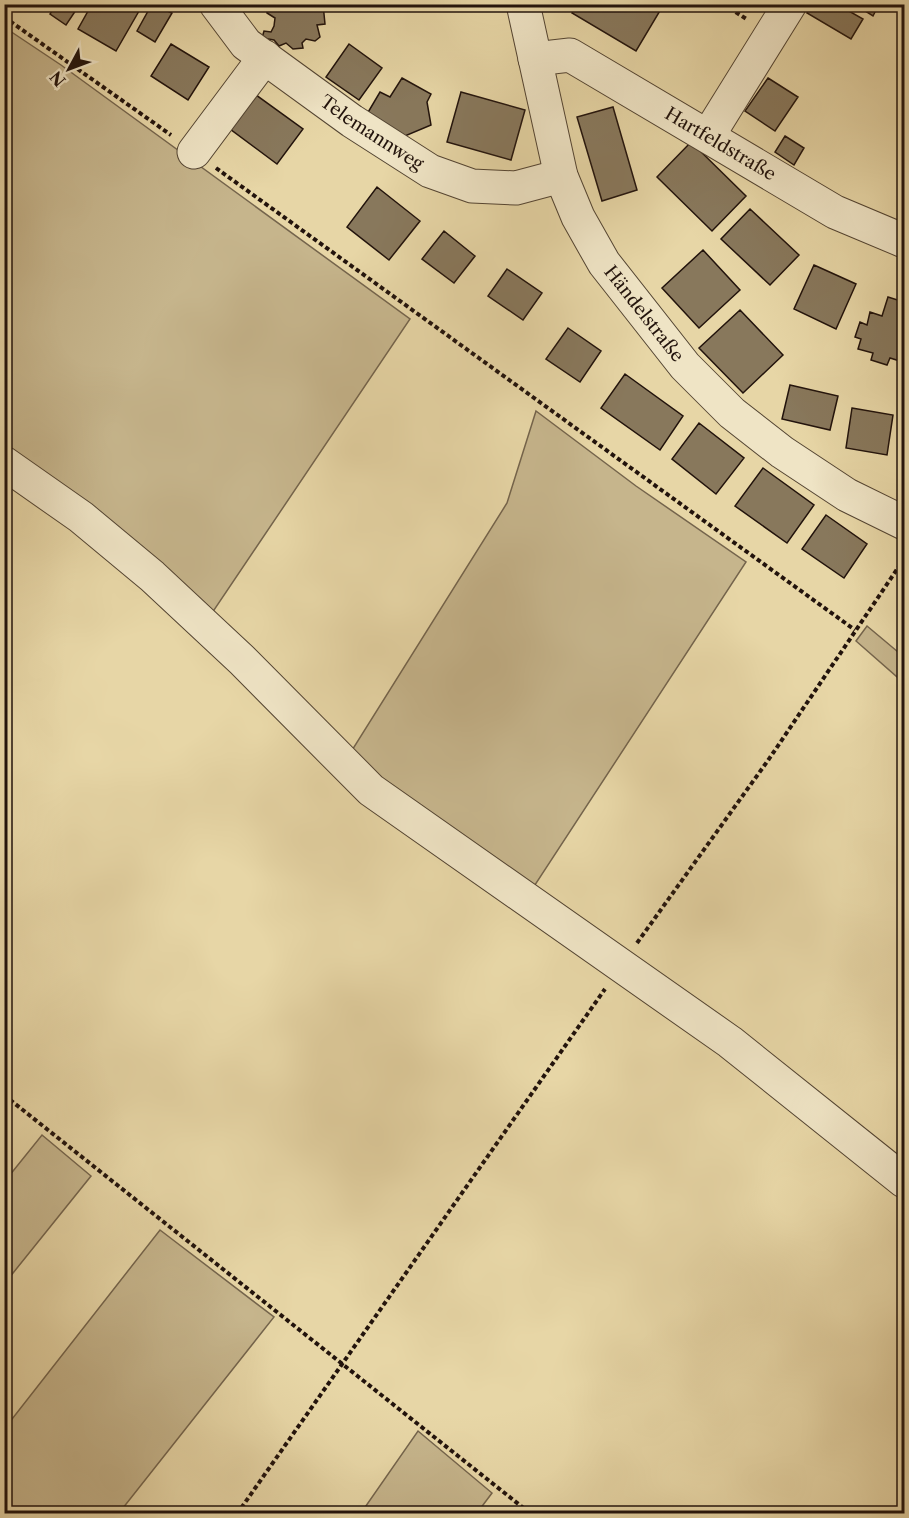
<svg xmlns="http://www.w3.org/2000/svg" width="909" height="1518" viewBox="0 0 909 1518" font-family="'Libre Caslon Text',serif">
<rect width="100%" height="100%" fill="#e7d6a6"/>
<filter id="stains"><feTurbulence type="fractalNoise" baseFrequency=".00333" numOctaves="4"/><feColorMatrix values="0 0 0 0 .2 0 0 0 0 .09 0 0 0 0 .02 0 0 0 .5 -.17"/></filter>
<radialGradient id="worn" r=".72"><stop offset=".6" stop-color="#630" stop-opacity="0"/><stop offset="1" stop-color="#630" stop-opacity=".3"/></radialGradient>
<path fill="#c6b58c" stroke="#74644c" stroke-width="1.5" d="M4,27L61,65L410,319L208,619L5,454Z
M536,411L636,486L746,562L533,888L349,755L507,503Z
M867,626L904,657V683L856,641Z
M42,1135L91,1176L5,1283V1181Z
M160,1230L274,1317L119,1513H5V1428Z
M418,1431L492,1493L477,1513H361Z"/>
<path fill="#88785c" stroke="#22130c" stroke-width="1.5" d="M80,4L66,25L50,14L56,4Z
M92,4H128L139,11L116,51L78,29Z
M152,4L172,13L155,42L137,31Z
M267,4H323L325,24L317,25L320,37L315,41L306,39L302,43L303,48L293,49L286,43L279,46L274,40L262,38L264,31L271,32L274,26L275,18L267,13Z
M577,4H664L636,51L572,13Z
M812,4H851L847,10L863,19L851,39L807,13Z
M854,4H879L873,16Z
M171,44L209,67L188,100L151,76Z
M349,44L382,68L359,100L326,77Z
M402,78L431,94L427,102L431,125L405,136L367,114L380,92L390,97Z
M768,78L798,97L775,131L745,111Z
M252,92L303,129L277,164L226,126Z
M461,92L525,110L511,160L447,142Z
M613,107L637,190L602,201L577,117Z
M785,136L804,148L794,165L775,152Z
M691,142L746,196L712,231L657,177Z
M377,187L420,221L389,260L347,227Z
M750,209L799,255L770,285L721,239Z
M444,231L475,256L454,283L422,259Z
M703,250L740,290L699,328L662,288Z
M814,265L856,284L836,329L794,309Z
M507,269L542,293L523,320L488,296Z
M888,297L904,302V359L903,362L890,358L887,365L871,360L873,353L858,349L861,339L855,337L860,322L867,325L870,312L882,316Z
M740,310L783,355L743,393L699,348Z
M568,328L601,351L580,382L546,359Z
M625,374L683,416L660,450L601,408Z
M790,385L838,396L830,430L782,419Z
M852,408L893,415L887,455L846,448Z
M699,423L744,458L716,494L672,459Z
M763,468L814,505L787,543L735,506Z
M826,515L867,544L844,578L802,549Z
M904,605V620L899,616Z"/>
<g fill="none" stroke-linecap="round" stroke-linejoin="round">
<g stroke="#534432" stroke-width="35">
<g id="minor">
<path id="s1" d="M216,4L246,44L352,121L430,171L472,186L516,188L561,176"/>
<path id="s2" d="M523,4L561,176L578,217L604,263L685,366L732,413L782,452L847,495L904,523"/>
<path id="s3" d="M535,59L570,55L835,212L904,241"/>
<path d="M708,136L790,4"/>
<path d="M194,152L265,57"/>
<path d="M4,463L81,517L152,576L242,660L371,790L730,1042L904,1181"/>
</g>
</g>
<path stroke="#22130c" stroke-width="4" stroke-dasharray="4.5 3" stroke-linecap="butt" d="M723,4L748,20
M4,17L171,135
M216,168L855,630
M637,943L769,759L904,559
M4,1095L531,1514
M237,1514L605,989"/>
<use href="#minor" stroke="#efe4c5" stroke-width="33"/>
</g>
<g text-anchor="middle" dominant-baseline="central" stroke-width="4.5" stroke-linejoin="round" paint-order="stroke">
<g font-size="18" fill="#22130c" stroke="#efe4c5">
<text stroke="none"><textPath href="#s1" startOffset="204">Telemannweg</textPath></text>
<text stroke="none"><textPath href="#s3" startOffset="210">Hartfeldstraße</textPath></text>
<text stroke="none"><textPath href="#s2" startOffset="338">Händelstraße</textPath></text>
</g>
</g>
<rect width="909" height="1518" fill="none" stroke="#e7d6a6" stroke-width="24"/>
<rect x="6" y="6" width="897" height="1506" fill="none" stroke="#22130c" stroke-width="3"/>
<rect x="12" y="12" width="885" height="1494" fill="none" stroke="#22130c" stroke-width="1.5"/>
<g transform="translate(69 69) rotate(229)" stroke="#efe4c5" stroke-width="4.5" paint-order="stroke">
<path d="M0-4.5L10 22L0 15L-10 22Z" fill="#22130c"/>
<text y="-9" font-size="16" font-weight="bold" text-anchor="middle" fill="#22130c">N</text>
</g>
<rect width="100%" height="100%" filter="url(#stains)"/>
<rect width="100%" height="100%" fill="url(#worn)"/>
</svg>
